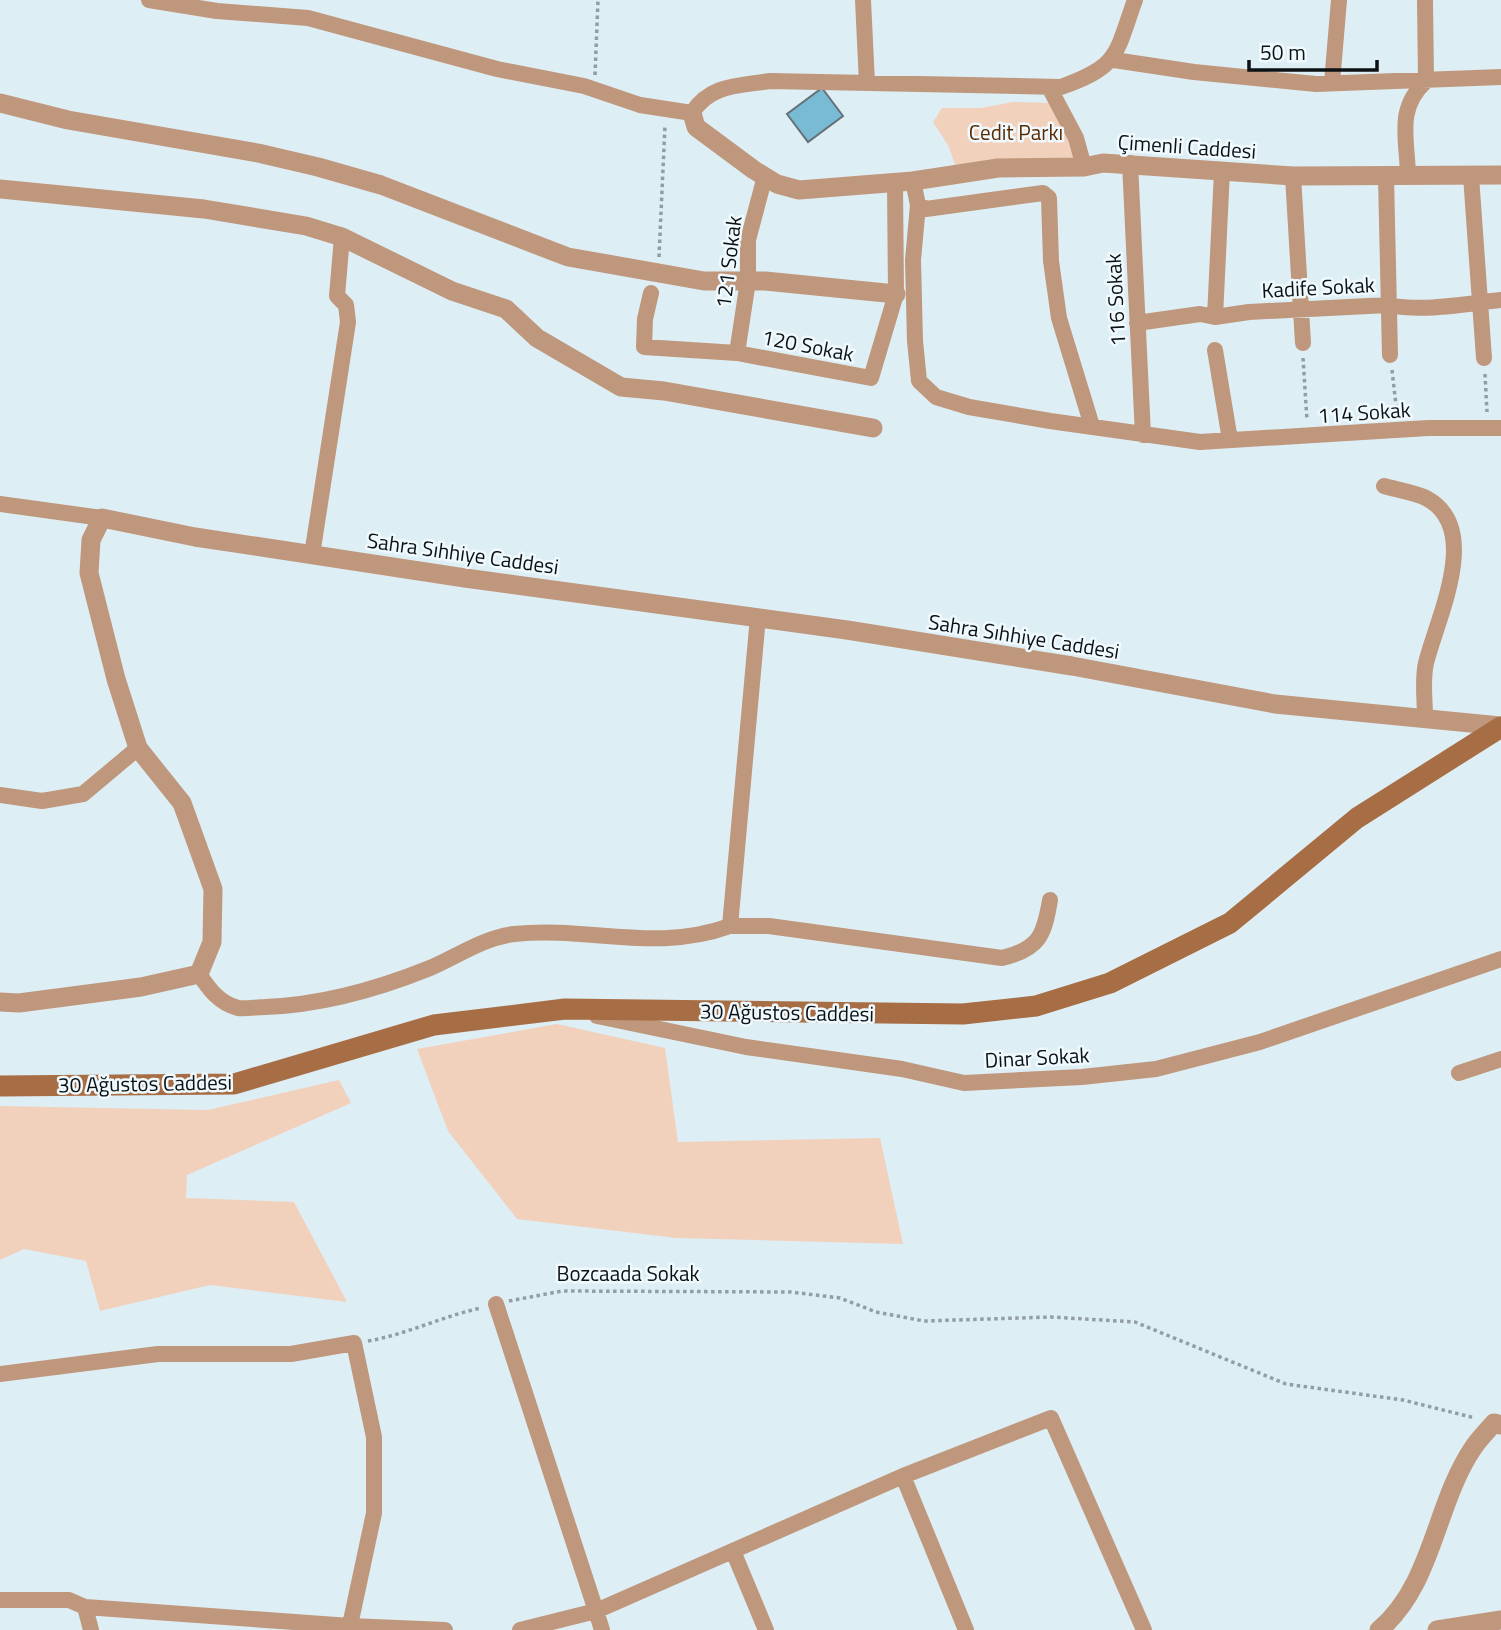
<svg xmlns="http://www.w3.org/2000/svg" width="1501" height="1630" viewBox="0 0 1501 1630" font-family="'Titillium Web',sans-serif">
<rect width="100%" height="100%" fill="#deeef5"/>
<path fill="#f2d1bc" d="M1013,102L1054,103L1077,159L956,167L948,145L933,122L942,108H981Z
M557,1024L665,1048L678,1142L880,1138L903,1244L676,1238L517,1219L448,1131L417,1049Z
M339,1080L351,1103L187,1175L186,1198L294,1202L347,1302L210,1285L100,1311L86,1261L24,1249L0,1260V1106L208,1110Z"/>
<path fill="#79bad5" stroke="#647278" stroke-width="2" d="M822,88L843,116L808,142L787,114Z"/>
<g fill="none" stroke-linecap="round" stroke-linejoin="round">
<path stroke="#929ea3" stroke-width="3.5" stroke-dasharray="3.5 3.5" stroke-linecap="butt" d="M595,75L598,0
M659,257L665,125
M1303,358L1307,420
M1392,370L1397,414
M1485,374L1487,412
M509,1301L562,1291L791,1292L840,1298L876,1312L924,1321L1051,1317L1135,1322L1286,1384L1403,1400L1475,1418
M368,1341C408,1334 443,1316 481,1308"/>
<path stroke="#bf977c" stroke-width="16" d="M149,0L217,11L308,18L497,69L584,86L640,105L692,113C710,84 739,86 770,81L1061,87C1120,66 1115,55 1135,0
M863,0L867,83
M1114,60L1194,72L1316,84L1501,77
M1332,83L1339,0
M1049,87L1076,138L1084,167
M1130,163L1143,435
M1408,175C1407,137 1396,109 1426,81L1425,0
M1293,176L1303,343
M1471,176L1484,358
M1386,177L1390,355
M913,181L918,205L926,209L1043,193L1049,198L1051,261L1059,318L1092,426
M918,205L913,260L915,341L919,381L936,397L969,407L1050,421L1200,442L1428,428H1501
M651,293L645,319L644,347L737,353L871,378L896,294L895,182
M1215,317L1222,171
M1137,323L1200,314L1215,317L1249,312L1388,305C1425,312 1464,304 1501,300
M1215,350L1230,440
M737,353L748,281V240L765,176
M1384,486C1397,490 1414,492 1426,498C1483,528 1437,618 1426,663C1422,680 1425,700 1425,717
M0,504L102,518
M312,555L348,322L346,305L337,296L342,237
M0,795L42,801L83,794L138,748
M730,926H769L1002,958C1039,949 1044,936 1050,900
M199,974C209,989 219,1003 238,1008C246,1009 257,1007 265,1007C321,1005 378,989 430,968C458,956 483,938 514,934C590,926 655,953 730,926L758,617
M597,1016L746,1047L902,1069L964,1083L1082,1077L1156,1069L1260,1042L1501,959
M1459,1073L1501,1059
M496,1304L596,1611L520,1630
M0,1374L158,1354H291L354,1343L374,1437V1513L349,1630
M903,1476L1051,1418L1144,1630
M733,1551L766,1630
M0,1600H69L85,1607L350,1626L445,1630
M85,1607L91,1630
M602,1630L596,1611L903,1476L966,1630"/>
<path stroke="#bf977c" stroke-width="19" d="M0,103L68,120L258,153L318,167L381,185L568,257L704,281H765L896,294
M692,113L696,127L754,170L777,184L799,190L913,181L998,168L1084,167L1103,163L1293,176L1501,175
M0,189L204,209L306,226L342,237L452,291L506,309L537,338L621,387L664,391L873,428
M0,1002L19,1003L141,987L199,974L212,942L213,889L182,803L138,748L116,679L89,573L91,540L102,518L195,537L465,578L847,630L1072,666L1275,704L1501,726
M1379,1630C1433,1585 1435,1504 1473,1448C1479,1439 1487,1431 1494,1423L1501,1425
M1437,1630L1501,1620"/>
<path stroke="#a76d44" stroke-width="21" d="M0,1086L234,1084L434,1025L565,1009L963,1014L1036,1006L1110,983L1230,923L1357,818L1501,727"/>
</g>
<g text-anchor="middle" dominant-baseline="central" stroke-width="5" stroke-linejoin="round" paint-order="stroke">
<g font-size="21" fill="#5a2b00" stroke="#f0fafe">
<text x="1016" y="132">Cedit Parkı</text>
</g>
<g font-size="21" fill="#0c1214" stroke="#f0fafe">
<text transform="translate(1187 146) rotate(4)">Çimenli Caddesi</text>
<text transform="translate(728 262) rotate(-83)">121 Sokak</text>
<text transform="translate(1318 287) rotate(-3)">Kadife Sokak</text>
<text transform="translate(1115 300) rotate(-93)">116 Sokak</text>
<text transform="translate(808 345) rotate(11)">120 Sokak</text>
<text transform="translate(1364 412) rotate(-4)">114 Sokak</text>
<text transform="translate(463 553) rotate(8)">Sahra Sıhhiye Caddesi</text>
<text transform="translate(1024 636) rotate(9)">Sahra Sıhhiye Caddesi</text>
<text transform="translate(787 1012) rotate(1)">30 Ağustos Caddesi</text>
<text transform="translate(1037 1057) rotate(-3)">Dinar Sokak</text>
<text transform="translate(145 1083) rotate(-1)">30 Ağustos Caddesi</text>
<text x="628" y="1273">Bozcaada Sokak</text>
</g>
</g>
<path d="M1249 60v10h128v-10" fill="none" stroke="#0c1214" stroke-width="3.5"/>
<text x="1260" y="60" font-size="21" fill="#0c1214" stroke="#f0fafe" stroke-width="5" paint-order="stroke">50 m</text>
</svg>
